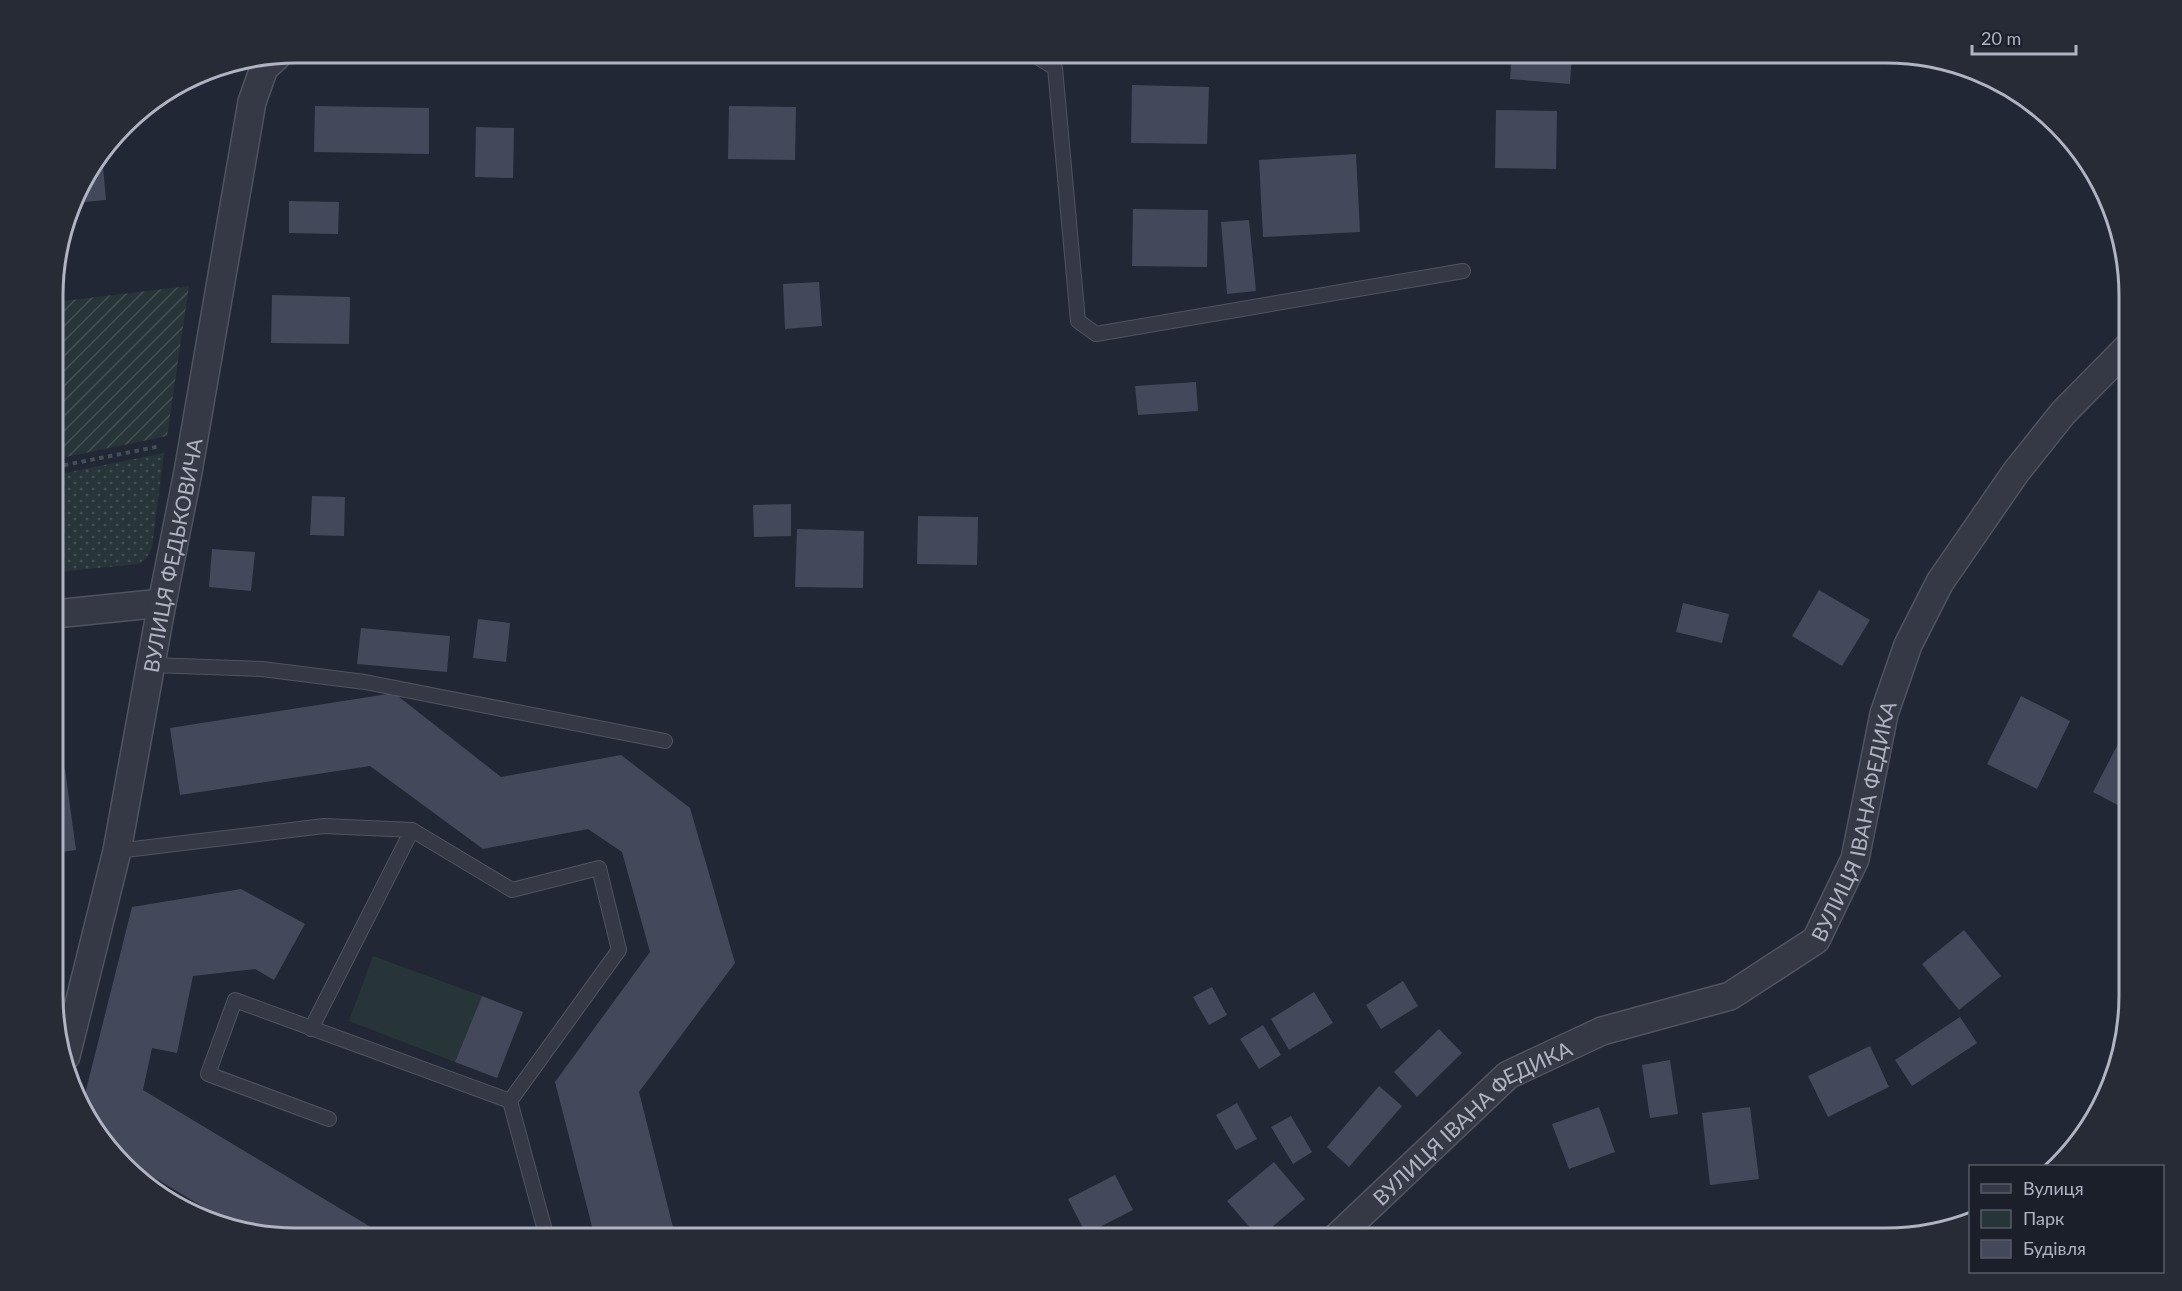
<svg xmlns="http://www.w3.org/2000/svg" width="2182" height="1291" viewBox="0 0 2182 1291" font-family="Lato,sans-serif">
<defs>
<pattern id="grass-dots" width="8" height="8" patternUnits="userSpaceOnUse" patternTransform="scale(1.5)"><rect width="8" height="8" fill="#273539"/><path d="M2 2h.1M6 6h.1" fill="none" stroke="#445054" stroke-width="1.8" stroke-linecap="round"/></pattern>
<pattern id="garden-furrows" width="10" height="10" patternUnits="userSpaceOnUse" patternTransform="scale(1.5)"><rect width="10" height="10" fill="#273539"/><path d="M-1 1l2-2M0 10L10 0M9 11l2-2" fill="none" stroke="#445054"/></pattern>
</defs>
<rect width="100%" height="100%" fill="#222735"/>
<path fill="url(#grass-dots)" d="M164,453L152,547L147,557L139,564L58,572L55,475Z"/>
<path fill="#273539" d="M373,956L482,996L455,1062L349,1021Z"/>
<path fill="url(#garden-furrows)" d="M189,286L167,436L56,459L55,302Z"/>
<path fill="#43495a" d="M1512,53H1572L1570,84L1510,79Z
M1132,85L1209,87L1207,144L1131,143Z
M315,106L429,108V154L314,152Z
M729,106L796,107L795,160L728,159Z
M1496,110L1557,111L1556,169L1495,168Z
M476,127L514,128L513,178L475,177Z
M1356,154L1360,232L1263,237L1259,160Z
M102,156L106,200L73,203L78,188Z
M289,201L339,202L338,234L289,233Z
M1133,209L1208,210L1207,267L1132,266Z
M1249,220L1256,291L1227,294L1221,222Z
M819,282L822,326L785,329L783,284Z
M272,295L350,297L349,344L271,343Z
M1196,382L1198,411L1138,415L1135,386Z
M312,496L345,497L344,536L310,535Z
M791,504V536L754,537L753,505Z
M918,516L978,517L977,565L917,564Z
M797,529L864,531L863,588L795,587Z
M212,549L255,552L251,591L209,587Z
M1819,590L1870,620L1842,666L1792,636Z
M1683,603L1729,614L1722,643L1676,632Z
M478,619L510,623L506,662L473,658Z
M361,628L450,636L447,672L357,664Z
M394,693L501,777L621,755L690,808L735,963L639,1092L674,1231L644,1238H595L555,1082L650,952L622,852L588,829L483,849L370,766L180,795L170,728Z
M2021,696L2070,721L2037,789L1987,764Z
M2129,723V811L2093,792Z
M55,762L65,769L76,850L55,853Z
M241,889L305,924L274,980L255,969L193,976L177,1053L152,1048L143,1090L389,1238H296L244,1232L124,1159L93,1130L83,1102L132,907Z
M1964,930L2001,976L1959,1010L1922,964Z
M1403,981L1418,1006L1381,1029L1366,1005Z
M1212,987L1227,1015L1209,1025L1193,997Z
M1314,992L1333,1023L1289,1050L1271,1019Z
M482,996L523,1012L497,1078L455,1062Z
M1960,1017L1977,1043L1912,1086L1895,1060Z
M1263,1025L1281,1055L1259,1069L1240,1039Z
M1439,1029L1462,1053L1417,1097L1394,1072Z
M1870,1046L1889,1087L1828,1117L1808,1076Z
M1670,1060L1678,1114L1650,1118L1642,1065Z
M1379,1086L1402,1106L1349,1167L1327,1147Z
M1237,1103L1257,1139L1236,1150L1216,1115Z
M1599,1107L1615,1152L1569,1169L1552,1124Z
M1750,1107L1759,1179L1710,1185L1702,1113Z
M1291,1116L1312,1152L1293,1164L1271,1127Z
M1274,1162L1305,1199L1259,1238L1227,1201Z
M1115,1175L1133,1210L1086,1234L1068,1199Z"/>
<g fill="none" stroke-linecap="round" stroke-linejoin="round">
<g stroke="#505461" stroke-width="16">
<path id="lane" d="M1031,53L1055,68L1078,321L1096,334L1463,271
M151,665L262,669L365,682L665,741
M117,851L324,826L412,830L512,890L599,868L619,950L510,1101L544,1227
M311,1029L412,830
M329,1119L208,1074L235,1000L510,1101"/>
</g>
<g stroke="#505461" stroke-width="30">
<g id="street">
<path d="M55,614L162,603"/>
<path id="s1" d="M66,1056L117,851L162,603L188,472L252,102L264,68L276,57"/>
<path id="s2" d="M1336,1238L1508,1075L1602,1031L1730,996L1816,940L1855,859L1884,714L1908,645L1940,582L2016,472L2063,413L2129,346"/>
</g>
</g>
<path stroke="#435056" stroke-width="4" stroke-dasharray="4.5 4.5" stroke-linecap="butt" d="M55,467L161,446"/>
<use href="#lane" stroke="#353946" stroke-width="14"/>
<use href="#street" stroke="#353946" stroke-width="27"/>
</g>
<g text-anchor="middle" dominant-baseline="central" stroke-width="4.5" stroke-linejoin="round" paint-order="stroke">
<g font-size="21" fill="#b0b4c2" stroke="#1b1f2a">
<text stroke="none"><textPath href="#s1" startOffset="512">ВУЛИЦЯ ФЕДЬКОВИЧА</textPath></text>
<text stroke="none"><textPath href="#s2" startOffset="702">ВУЛИЦЯ ІВАНА ФЕДИКА</textPath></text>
<text stroke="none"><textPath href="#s2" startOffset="180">ВУЛИЦЯ ІВАНА ФЕДИКА</textPath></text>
</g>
</g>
<path d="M0 0H2182V1291H0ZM296 63H1886A233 233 0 0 1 2119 296V995A233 233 0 0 1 1886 1228H296A233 233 0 0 1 63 995V296A233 233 0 0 1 296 63Z" fill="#272b36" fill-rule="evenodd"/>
<path fill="none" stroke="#b0b4c2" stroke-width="3" d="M296 63H1886A233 233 0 0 1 2119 296V995A233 233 0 0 1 1886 1228H296A233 233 0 0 1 63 995V296A233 233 0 0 1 296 63Z"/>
<rect x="1969" y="1165" width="195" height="108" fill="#1b1f2a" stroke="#575b67" stroke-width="1.5"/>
<rect x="1981" y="1184" width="30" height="9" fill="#353946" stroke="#575b67" stroke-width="1.5"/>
<text x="2023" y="1195" font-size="18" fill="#b0b4c2">Вулиця</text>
<rect x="1981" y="1210" width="30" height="18" fill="#273539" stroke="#575b67" stroke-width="1.5"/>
<text x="2023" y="1225" font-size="18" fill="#b0b4c2">Парк</text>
<rect x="1981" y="1240" width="30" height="18" fill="#43495a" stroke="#575b67" stroke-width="1.5"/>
<text x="2023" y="1255" font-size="18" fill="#b0b4c2">Будівля</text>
<path d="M1972 45v9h104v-9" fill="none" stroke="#b0b4c2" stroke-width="3"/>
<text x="1981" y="45" font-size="18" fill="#b0b4c2" stroke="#1b1f2a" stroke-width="4.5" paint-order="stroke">20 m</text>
</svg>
